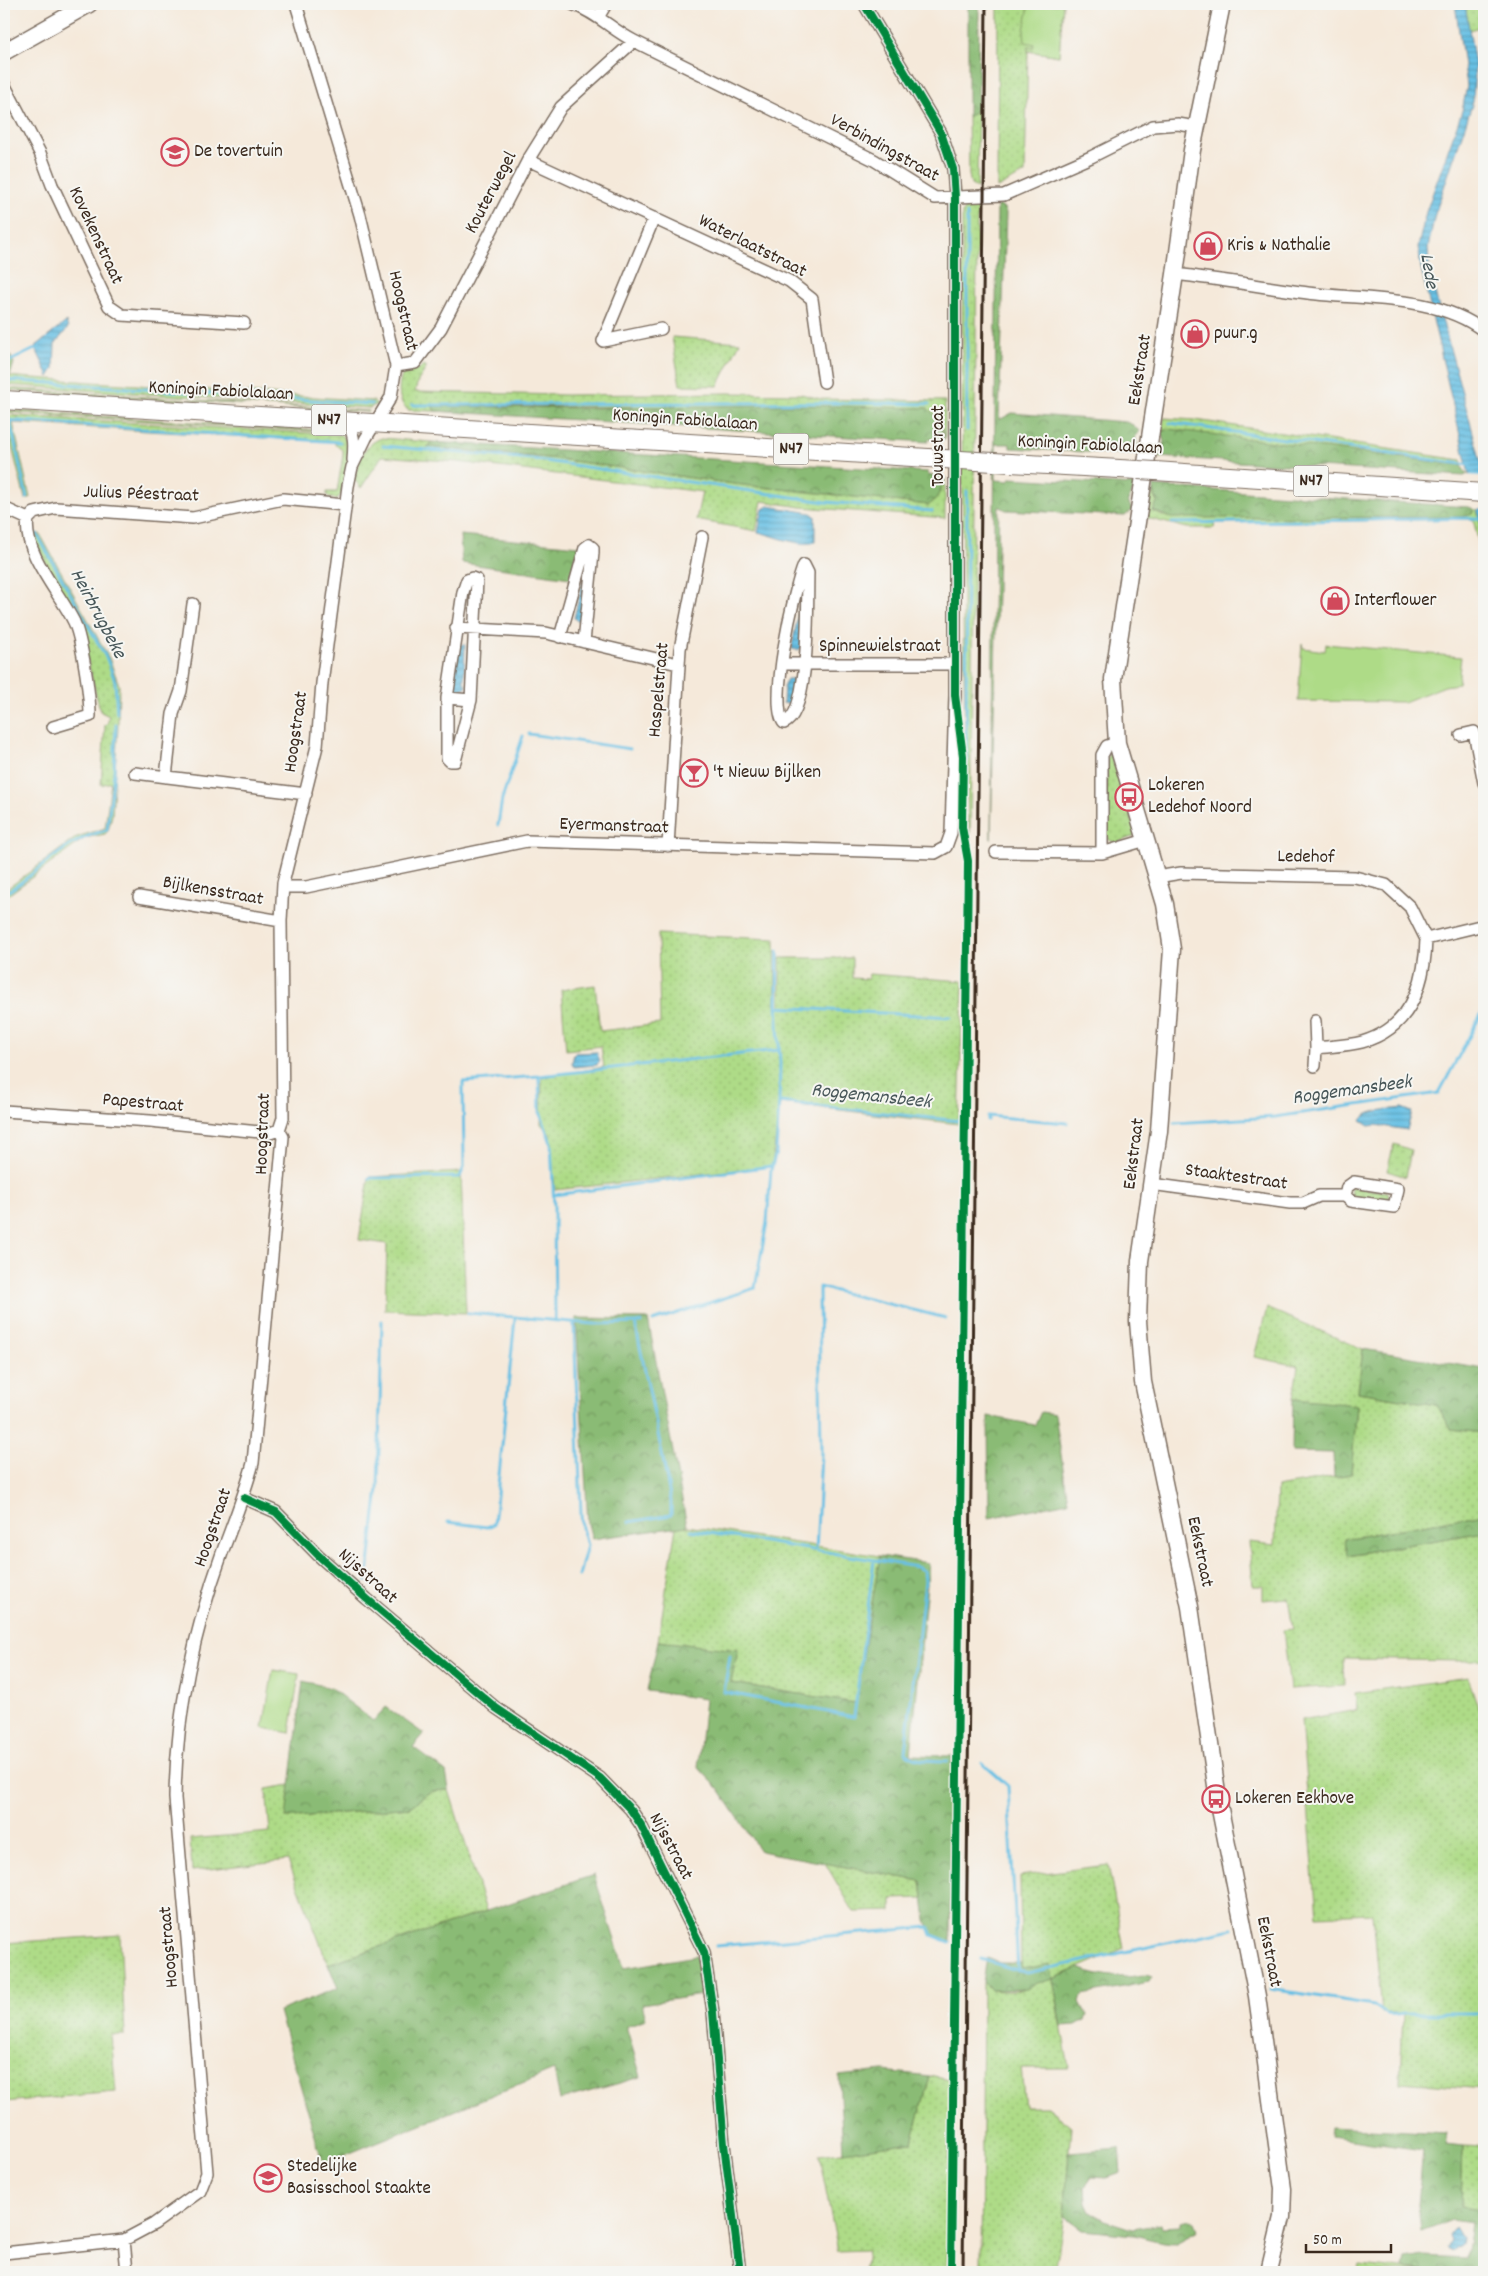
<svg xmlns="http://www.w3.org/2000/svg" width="1488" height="2276" viewBox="0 0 1488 2276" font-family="Dekko,sans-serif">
<defs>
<pattern id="grass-dots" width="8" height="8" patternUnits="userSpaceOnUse" patternTransform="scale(1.25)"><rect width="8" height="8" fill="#aedb87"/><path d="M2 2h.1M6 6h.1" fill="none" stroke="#97bc74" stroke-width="1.8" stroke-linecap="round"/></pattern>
<pattern id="forest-crowns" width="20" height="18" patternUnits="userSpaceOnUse" patternTransform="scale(1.25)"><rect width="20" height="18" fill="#8abb74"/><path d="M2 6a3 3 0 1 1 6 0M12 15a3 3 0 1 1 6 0" fill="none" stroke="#72985f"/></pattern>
<pattern id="water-rules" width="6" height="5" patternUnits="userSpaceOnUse" patternTransform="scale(1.25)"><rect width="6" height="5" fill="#67c0e4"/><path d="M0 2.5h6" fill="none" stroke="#569cb8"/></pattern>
</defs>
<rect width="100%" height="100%" fill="#f6f6f2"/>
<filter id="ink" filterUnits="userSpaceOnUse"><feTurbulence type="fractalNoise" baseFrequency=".02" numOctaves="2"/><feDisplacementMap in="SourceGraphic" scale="10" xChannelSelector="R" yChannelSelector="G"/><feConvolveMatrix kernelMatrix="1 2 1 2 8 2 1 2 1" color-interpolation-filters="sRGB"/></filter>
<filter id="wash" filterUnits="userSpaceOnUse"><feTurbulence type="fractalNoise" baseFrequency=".0096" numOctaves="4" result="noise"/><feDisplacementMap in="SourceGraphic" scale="20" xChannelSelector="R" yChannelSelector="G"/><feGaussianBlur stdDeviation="1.12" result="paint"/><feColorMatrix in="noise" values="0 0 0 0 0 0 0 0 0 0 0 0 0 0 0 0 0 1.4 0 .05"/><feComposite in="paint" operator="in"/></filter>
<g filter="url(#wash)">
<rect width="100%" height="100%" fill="#f5e9da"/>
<path fill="url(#grass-dots)" stroke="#748252" d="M998,4H1063L1059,56L1028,51L1025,173L997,188Z
M1465,4H1484V26L1469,30Z
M978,107L977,188L971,185L969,175L968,117L974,113Z
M969,204L977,205V250L970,846H969C960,635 963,424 962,213Z
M672,337L740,342L718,386L680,385Z
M423,365L427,367L418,381L415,392L566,395L729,393L801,394L821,399L945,401V440L942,428L927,408L433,406L435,411L454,412L408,410C397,402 397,383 404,372L419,369Z
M4,376L373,401L377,404L370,408L4,385Z
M4,388L369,411V412L4,390Z
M4,410L333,431L341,433L4,412Z
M4,415L341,435L352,446L341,495L337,499L330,498L327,495V492H337L343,455V451L333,442L13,423L30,498L25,499Z
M1164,418L1196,420L1461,460L1463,466L1165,430L1162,432Z
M382,438L431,442L428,447L559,459L734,484L929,505L940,492L945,477V518L801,507L762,501L756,531L696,520L702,492L458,462L382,456L361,488L354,479C359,462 363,444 382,438Z
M1468,473L1484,538V565L1473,519L1215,523L1214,528H1187L1147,518L1153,489L1157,502L1153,511L1162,516L1474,509Z
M37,534H40L109,658L119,685L118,727L112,815L108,831L105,834L85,838L4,898V891L77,837L105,828L111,782L101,785L105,725L108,722L109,716L101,712L99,706L79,626L36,544L33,536Z
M1110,752L1136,834L1132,837L1115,843L1108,839L1106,834L1107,758Z
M658,934L775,939L776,1009L780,1007V958H852V978L868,979L869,974L963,981L959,1124L780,1103L772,1166L555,1190L550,1134L541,1124L542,1077L604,1067L601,1046L566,1050L561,990L595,985L600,1031L660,1024Z
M1394,1144L1411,1150L1406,1177L1387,1171Z
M461,1172L466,1313L385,1310L387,1244L359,1240L369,1177Z
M1351,1187L1388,1192L1389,1198L1386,1202L1352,1198Z
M1267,1308L1363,1349L1358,1392L1437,1405L1451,1429L1484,1433V1514L1345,1539L1348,1555L1484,1532V1659L1462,1661L1344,1659L1345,1686L1290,1689L1283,1630L1293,1629L1288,1598L1263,1600V1586H1253L1249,1542L1275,1545L1277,1487L1351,1474L1357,1406L1293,1399L1298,1366L1254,1357Z
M687,1526L880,1556L855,1703L731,1683L737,1650L658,1641L676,1527Z
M1468,1677L1484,1725V2089L1400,2082L1403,2013H1382L1373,1914L1317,1916L1301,1720L1357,1710L1355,1693Z
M290,1785L287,1818L410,1807L431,1791L449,1790L486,1911L328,1964L288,1860L192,1871L190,1839L270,1832L266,1789Z
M825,1863L921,1881L923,1898L892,1899V1911L854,1912Z
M1108,1865L1124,1948L1053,1979L1069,2068H1021L1025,2107H1047L1071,2126L1064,2217L1055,2272H981L983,1982L991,1990C1005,1991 1023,1994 1033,1984L1021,1969L1020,1876Z
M120,1935L125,2035H111L116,2092L4,2102V1943Z
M930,2076L950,2080L947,2272H864L867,2250L838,2251L819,2155L912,2142Z
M1463,2146L1484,2147V2210L1461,2207Z
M1359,2265L1433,2272H1357Z"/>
<path fill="url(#forest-crowns)" stroke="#627249" d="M968,4H979L978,107L974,113L968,117Z
M997,205L1004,208L1006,213L999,420L1012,413L1126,422L1133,425L1139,431L1135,438L1141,453V455L1010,448V444H996V480L1009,481L1010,478L1136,485L1128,501L1132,510L1125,516L1006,510L999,506L991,839Z
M4,343L14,363L10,376H4Z
M786,405L927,408L938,418L944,440L928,439V442L435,411L432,406L589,408Z
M1169,429L1461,465L1467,475L1464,476L1158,457L1164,443L1162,432Z
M431,442L928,472V475L943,477C943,489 938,498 929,505L734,484L559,459L428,447Z
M1153,486L1469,507L1474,509L1472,514L1462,517L1171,518L1153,511L1157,502Z
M460,535L579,546L570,578L462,563Z
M576,1318L648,1319L687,1526L592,1539L588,1524Z
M1363,1349L1484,1369V1433L1451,1429L1437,1405L1358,1392Z
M1293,1399L1357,1405L1351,1474L1334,1477L1333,1453L1292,1452Z
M1041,1412L1055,1414L1068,1502L989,1518L988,1416L1035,1425Z
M1484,1514V1532L1347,1555L1345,1539Z
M880,1556L929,1563L911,1755L952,1756L950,1942L932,1935L926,1920L921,1881L760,1851L719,1789L698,1767L705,1699L647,1691L658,1641L738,1650L731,1683L855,1703Z
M303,1681L331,1688L373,1721L386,1707L424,1734L413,1747L446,1772L449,1790L431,1791L410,1807L286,1818Z
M594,1875L624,1968L696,1956L702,1995L642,2004L646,2019L626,2026L641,2077L560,2100L554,2070L323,2164L279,2011L338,1988L328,1964Z
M987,1958L1000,1963H1021L1022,1969L1050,1964L1053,1979L1079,1968C1090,1973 1113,1977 1125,1977C1136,1977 1143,1973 1152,1977L1149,1982L1082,1995L1080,2002L1087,2015L1085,2020L1076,2025L1062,2026L1053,1979L1034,1984L1027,1989L991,1990L983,1982Z
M883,2071L930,2076L912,2142L843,2152L839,2076Z
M1330,2127L1447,2133L1445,2144L1463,2146L1461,2207L1484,2210V2272H1433L1403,2269L1405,2260L1424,2257L1466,2259L1471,2223L1452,2220L1421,2232L1418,2203L1423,2150L1329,2137Z
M1119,2148L1121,2173L1107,2178L1092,2177L1085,2187L1086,2202L1090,2211L1105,2220L1133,2229L1161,2224L1162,2227L1180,2226V2222L1190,2220L1195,2223L1198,2231L1176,2243L1163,2242L1134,2235L1082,2230L1064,2217L1069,2152Z"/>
<path fill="#aedb87" stroke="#748252" d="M1027,4H1063L1059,56L1028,51V47L1033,48L1034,44L1025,42L1024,30L1028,11Z
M1302,643L1303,648L1325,651L1326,644L1461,657L1458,684L1445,686L1404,702L1298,701Z
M273,1670L299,1674L290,1733L263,1728Z"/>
<path fill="url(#water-rules)" stroke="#517581" d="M1455,4H1465L1475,65L1473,102L1435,214L1428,248L1429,267L1439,308L1484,473V538L1421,268L1418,247L1426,212L1462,111L1467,86Z
M66,322L68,328L55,344L54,369L49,377L35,347Z
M768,506L811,513L815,516V542C801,548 773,535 758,532L763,509Z
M586,568L582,619L577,621L574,618Z
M802,600V648L797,650L792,649V646L800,604L799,601Z
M464,644L465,646L464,682L467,686L459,691L454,687L453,683L460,645Z
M787,679H793L794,683L789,704L783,703L784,684Z
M597,1052L599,1060L597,1065L574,1067L572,1063L574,1053Z
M1402,1108L1412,1112L1407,1130L1376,1125L1369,1126L1361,1121C1366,1109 1390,1110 1402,1108Z
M1455,2227L1462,2238L1461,2245L1452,2252L1447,2248L1451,2240L1449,2235Z"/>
<path fill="#f5e9da" d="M1466,475L1484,476V509H1473Z"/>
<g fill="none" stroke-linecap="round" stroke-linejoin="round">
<path stroke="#67c0e4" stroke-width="3" d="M4,364L39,347
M4,380L372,404
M412,405C584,405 757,400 929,404
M4,420L340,442
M10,421L27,498
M1170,423L1469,465
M967,430V214
M383,446L531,459L826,502L932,511
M1172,523L1484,518
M37,534L107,659L115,681L117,713
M529,734L630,749
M966,779L967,491
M498,825L502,799L523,736
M4,894C42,871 61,841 107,830L114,773L116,725
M777,1007L951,1017
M539,1076L779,1050
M779,1102L960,1121
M988,1120V1116L1067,1123
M1174,1123L1275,1117L1439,1093L1484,1009
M369,1178L460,1177L464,1167L463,1082L539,1076L540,1112L551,1143L554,1207L555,1321
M554,1195L772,1166
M468,1313L594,1324L641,1323
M653,1321L755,1288L767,1222L771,1170L776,1152L779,1102L780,1064L777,1005L778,951
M574,1323L581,1513L582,1528L587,1545L579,1576
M448,1522L487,1527L494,1524L515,1319
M629,1522L671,1515V1501L656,1423L635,1323
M691,1530L917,1567L924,1571L925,1581L905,1752C915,1763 934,1760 948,1761
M816,1551L821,1454L819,1287L946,1318
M367,1581L378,1489L382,1321
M730,1656L724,1692L854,1717L874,1560
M982,1763L1008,1786L1018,1971
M716,1946L929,1927L932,1935L950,1942
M981,1959L1027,1973L1232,1929
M1271,1989L1374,2005C1387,2015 1386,2016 1404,2013H1484"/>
</g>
</g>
<g filter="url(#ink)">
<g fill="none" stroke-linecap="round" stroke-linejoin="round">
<g stroke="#7c6d60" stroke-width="14">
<path id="street" d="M572,4C596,12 612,30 634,41L874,160L935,198L1004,195L1091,157L1153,126L1178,124L1196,127
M599,16L606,4
M4,84L40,153L52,185L109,306L122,315L244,323
M528,160L789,281L812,299L824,382
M654,218L603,341L661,329
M1175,274C1217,279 1259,286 1300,292C1360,301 1435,293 1484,331
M396,366L415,363L441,328L528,160L561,107L634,41
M344,421C356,432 354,445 353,460
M4,508L28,519
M804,565L808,573C807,599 811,714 784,723C768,706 794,588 804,565Z
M472,578L477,580L471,700L455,761H450L447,758V698L463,592L467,580Z
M456,628L546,633L678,664
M560,637L585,548L589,545L593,548V553L584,642
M783,664H954
M447,698L471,700
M53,727L90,716C90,695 82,640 74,622C60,593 22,552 28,519L34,513L56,508L193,518L283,499L344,505
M1461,735L1474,732L1484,783
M135,773L306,794
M166,777L173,714L181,691L193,604
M668,846L680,649L702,537
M996,852L1102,853L1146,840
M1102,853V755L1107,746L1117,743
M1157,877L1181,873L1355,877L1386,885L1410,907L1426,939L1484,925
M283,887H306L527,841L935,853L946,847L951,833L955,695V197L953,169L941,133L864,4
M139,897L281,921
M1315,1021L1316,1048
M1315,1066L1316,1048C1331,1046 1347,1046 1362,1042C1411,1028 1425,984 1426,939
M4,1111L150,1121L270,1133L279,1130
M1151,1184L1290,1203H1303L1319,1196H1345L1351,1201L1394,1207L1398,1189L1354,1182L1347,1187L1345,1196
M244,1498L276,1512L318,1555L367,1599L496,1708L600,1778L631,1810L641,1825L704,1952L713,2012L724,2144L740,2272
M124,2240L127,2272
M4,2253L124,2240L154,2224L200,2191L207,2173L175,1798C176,1715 194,1631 222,1553C233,1523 245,1494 253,1463L283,1137L279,1130L283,1118L281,921L283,883L317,746L322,683L348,486L352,467L366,438L391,397L396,366L360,215L296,4"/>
</g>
<g stroke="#7c6d60" stroke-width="19">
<path id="secondary" d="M1222,4L1192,150L1175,274L1113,679L1117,743L1165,904L1172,949L1159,1131L1140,1261L1138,1321L1143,1382L1190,1607L1218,1799L1257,1996L1283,2189L1282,2217L1269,2272
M4,52L89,4"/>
</g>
<g stroke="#7c6d60" stroke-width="20">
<path id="primary" d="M4,400L928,458
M1010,463L1138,470
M1155,471L1484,493"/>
</g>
<use href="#street" stroke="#fff" stroke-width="11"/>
<use href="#secondary" stroke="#fff" stroke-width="16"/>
<use href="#primary" stroke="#fff" stroke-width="18"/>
<path stroke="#3b2a1e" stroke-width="3" d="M963,2272L986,4"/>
<g stroke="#7c6d60" stroke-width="20" stroke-linecap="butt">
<path id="primary-bridge" d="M928,458L1010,463
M1138,470L1155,471"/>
</g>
<use href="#primary-bridge" stroke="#fff" stroke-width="18"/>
<g stroke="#f6f6f2" stroke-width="11">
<path id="cycleway" d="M864,4L941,133L953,169L955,197V695L963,756L962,827L968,861L951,2272
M244,1498L276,1512L318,1555L367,1599L496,1708L600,1778L631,1810L641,1825L704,1952L713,2012L724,2144L740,2272"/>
</g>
<use href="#cycleway" stroke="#00873e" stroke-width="8"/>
</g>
</g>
<defs>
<g id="school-ring" transform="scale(1.4375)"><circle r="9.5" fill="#f6f6f2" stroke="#d1495b" stroke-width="1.5"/><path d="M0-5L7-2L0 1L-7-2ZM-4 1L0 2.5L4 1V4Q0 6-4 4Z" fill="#d1495b"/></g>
<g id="shop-ring" transform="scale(1.4375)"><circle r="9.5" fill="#f6f6f2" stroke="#d1495b" stroke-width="1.5"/><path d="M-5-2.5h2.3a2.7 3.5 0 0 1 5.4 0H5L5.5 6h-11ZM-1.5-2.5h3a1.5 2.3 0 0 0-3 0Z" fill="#d1495b"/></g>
<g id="bar-ring" transform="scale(1.4375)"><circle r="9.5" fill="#f6f6f2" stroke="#d1495b" stroke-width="1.5"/><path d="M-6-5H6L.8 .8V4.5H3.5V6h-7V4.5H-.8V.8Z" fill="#d1495b"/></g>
<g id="bus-ring" transform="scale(1.4375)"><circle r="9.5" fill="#f6f6f2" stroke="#d1495b" stroke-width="1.5"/><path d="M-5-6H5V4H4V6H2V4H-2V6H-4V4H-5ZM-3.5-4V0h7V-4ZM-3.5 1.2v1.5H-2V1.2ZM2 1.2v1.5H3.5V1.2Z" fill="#d1495b"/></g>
</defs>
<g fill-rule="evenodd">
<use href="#school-ring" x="175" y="152"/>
<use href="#shop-ring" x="1208" y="246"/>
<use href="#shop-ring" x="1195" y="334"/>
<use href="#shop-ring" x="1335" y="601"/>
<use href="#bar-ring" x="694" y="773"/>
<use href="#bus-ring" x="1129" y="797"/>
<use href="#bus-ring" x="1216" y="1799"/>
<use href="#school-ring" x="268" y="2178"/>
</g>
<g text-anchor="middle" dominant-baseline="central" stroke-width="4" stroke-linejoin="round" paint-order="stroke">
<g fill="#f6f6f2" stroke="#73675e" stroke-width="1">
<rect x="311.5" y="404.5" width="35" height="31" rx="4"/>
<rect x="773.5" y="433.5" width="35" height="31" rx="4"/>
<rect x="1293.5" y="465.5" width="35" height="31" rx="4"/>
</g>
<g font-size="18" font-weight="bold" fill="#3b2a1e">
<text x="329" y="420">N47</text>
<text x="791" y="449">N47</text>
<text x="1311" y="481">N47</text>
</g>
<g font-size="19" fill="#3b2a1e" stroke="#f6f6f2">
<text transform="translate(884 149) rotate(29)">Verbindingstraat</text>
<text transform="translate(492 193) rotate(-62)">Kouterwegel</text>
<text transform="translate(95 236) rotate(65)">Kovekenstraat</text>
<text transform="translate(752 247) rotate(27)">Waterlaatstraat</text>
<text transform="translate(402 311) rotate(77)">Hoogstraat</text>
<text transform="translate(1141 370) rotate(-81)">Eekstraat</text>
<text transform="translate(221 392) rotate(3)">Koningin Fabiolalaan</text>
<text transform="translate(685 421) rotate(4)">Koningin Fabiolalaan</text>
<text transform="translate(939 446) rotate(-90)">Touwstraat</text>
<text transform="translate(1090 446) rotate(3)">Koningin Fabiolalaan</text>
<text transform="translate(141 495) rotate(2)">Julius Péestraat</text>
<text x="880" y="647">Spinnewielstraat</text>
<text transform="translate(660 690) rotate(-85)">Haspelstraat</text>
<text transform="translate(297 732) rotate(-82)">Hoogstraat</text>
<text transform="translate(614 827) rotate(2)">Eyermanstraat</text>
<text transform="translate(1306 858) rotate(1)">Ledehof</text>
<text transform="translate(213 892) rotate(10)">Bijlkensstraat</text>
<text transform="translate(143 1104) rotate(5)">Papestraat</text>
<text transform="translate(264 1134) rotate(-88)">Hoogstraat</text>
<text transform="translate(1135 1154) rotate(-83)">Eekstraat</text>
<text transform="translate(1236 1178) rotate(8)">Staaktestraat</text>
<text transform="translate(214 1528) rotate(-71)">Hoogstraat</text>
<text transform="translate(1199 1552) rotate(78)">Eekstraat</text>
<text transform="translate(367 1577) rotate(42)">Nijsstraat</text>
<text transform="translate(670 1847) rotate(62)">Nijsstraat</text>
<text transform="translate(170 1947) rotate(-95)">Hoogstraat</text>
<text transform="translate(1268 1952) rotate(79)">Eekstraat</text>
</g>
<g font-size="19" fill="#3b2a1e" stroke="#f6f6f2" text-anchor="start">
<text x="194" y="152">De tovertuin</text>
<text x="1227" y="246">Kris &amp; Nathalie</text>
<text x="1214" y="334">puur.g</text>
<text x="1354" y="601">Interflower</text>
<text x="713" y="773">'t Nieuw Bijlken</text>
<text x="1148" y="786">Lokeren<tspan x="1148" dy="22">Ledehof Noord</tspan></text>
<text x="1235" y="1799">Lokeren Eekhove</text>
<text x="287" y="2167">Stedelijke<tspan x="287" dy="22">Basisschool Staakte</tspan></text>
</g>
<g font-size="20" font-style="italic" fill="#485759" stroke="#f6f6f2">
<text transform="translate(1428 271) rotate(81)">Lede</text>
<text transform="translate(97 614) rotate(62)">Heirbrugbeke</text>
<text transform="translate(1352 1091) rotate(-8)">Roggemansbeek</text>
<text transform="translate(871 1097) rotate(6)">Roggemansbeek</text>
</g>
</g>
<rect width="1488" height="2276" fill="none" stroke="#f6f6f2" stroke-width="20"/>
<path d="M1306 2244v8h85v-8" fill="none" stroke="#3b2a1e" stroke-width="2.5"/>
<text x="1313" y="2244" font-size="15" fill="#3b2a1e" stroke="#f6f6f2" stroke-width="4" paint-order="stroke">50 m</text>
</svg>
